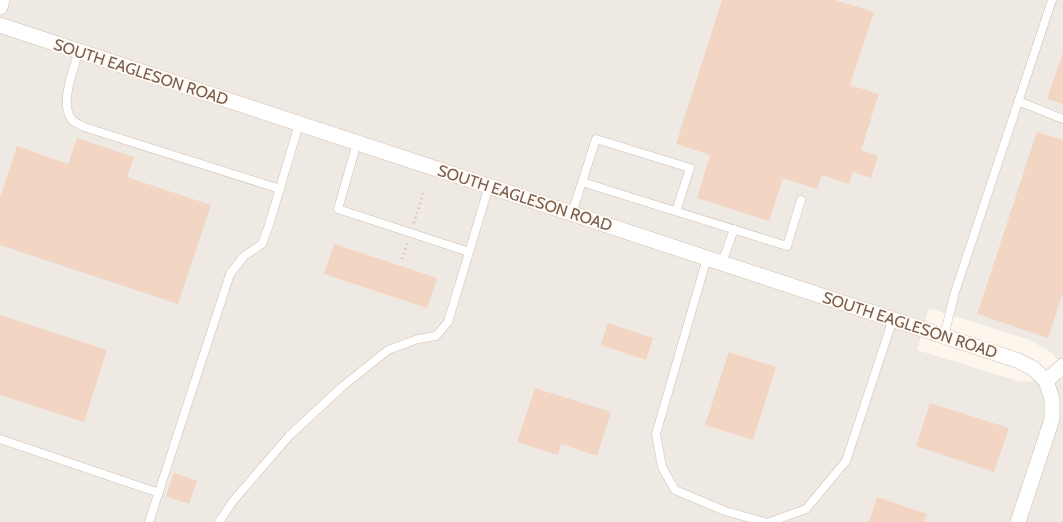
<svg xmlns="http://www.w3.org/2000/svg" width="1063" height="522" viewBox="0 0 1063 522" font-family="Cabin,sans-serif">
<rect width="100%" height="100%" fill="#fdf6ec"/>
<path fill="#efe9e4" d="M0,0H1063V366L1052,353L1030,340L929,308L917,350L1021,382L1063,379V522H0Z"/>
<path fill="#f3d5c3" d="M722,0H835L874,12L850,85L879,94L861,150L878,156L871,178L853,172L849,184L822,175L817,189L783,178L769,221L697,198L710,155L676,144Z
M1063,53V104L1047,99Z
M1037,132L1063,140V292L1048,338L977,314Z
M77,138L134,157L127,177L211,205L178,304L0,245V197L17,146L68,164Z
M334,244L437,278L427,308L324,274Z
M0,315L107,350L84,422L0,395Z
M608,323L653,338L646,360L601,345Z
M729,352L776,367L753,440L705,425Z
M535,388L611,412L597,456L561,444L558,455L517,442Z
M930,403L1009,428L994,472L916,446Z
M174,473L197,481L189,504L166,496Z
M877,497L927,514L924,522H869Z"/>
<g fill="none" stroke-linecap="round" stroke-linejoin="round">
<g stroke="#d1beb0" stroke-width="9">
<path id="service" d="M79,51C74,68 58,106 73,121C76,123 81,125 84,127L280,189
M1018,101L1063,119
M357,143L338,209L469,252
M582,182L787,246L801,200
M572,213L596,139L690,168L676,211
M707,258L656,434L662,467L675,490L725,511L764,522
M722,263L734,229
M944,336L955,292L1052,0
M0,439L159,493
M149,522L230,274L244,256L262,244L269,225L299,124
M219,522L233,501L290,435L343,386L388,350L418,339L436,336L448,322L489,186
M770,522L806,509L846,461L893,319"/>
</g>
<g stroke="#d1beb0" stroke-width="16">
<path id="minor" d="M0,7L2,0
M0,25L1019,361L1034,369L1046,381L1052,399V419L1018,522
M1046,381L1063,366"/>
</g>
<path stroke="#d9b8a5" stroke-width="3" stroke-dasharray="1 4" stroke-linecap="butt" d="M414,223L424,190
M402,259L407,244"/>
<use href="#service" stroke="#fff" stroke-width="8"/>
<use href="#minor" stroke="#fff" stroke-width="15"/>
</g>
<g text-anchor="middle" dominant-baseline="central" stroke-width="4" stroke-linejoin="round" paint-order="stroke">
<g font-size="16" fill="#7a5c4d" stroke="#fffaf3">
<text transform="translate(141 72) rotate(18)">SOUTH EAGLESON ROAD</text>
<text transform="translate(525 198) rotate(18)">SOUTH EAGLESON ROAD</text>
<text transform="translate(910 325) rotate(18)">SOUTH EAGLESON ROAD</text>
</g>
</g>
</svg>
